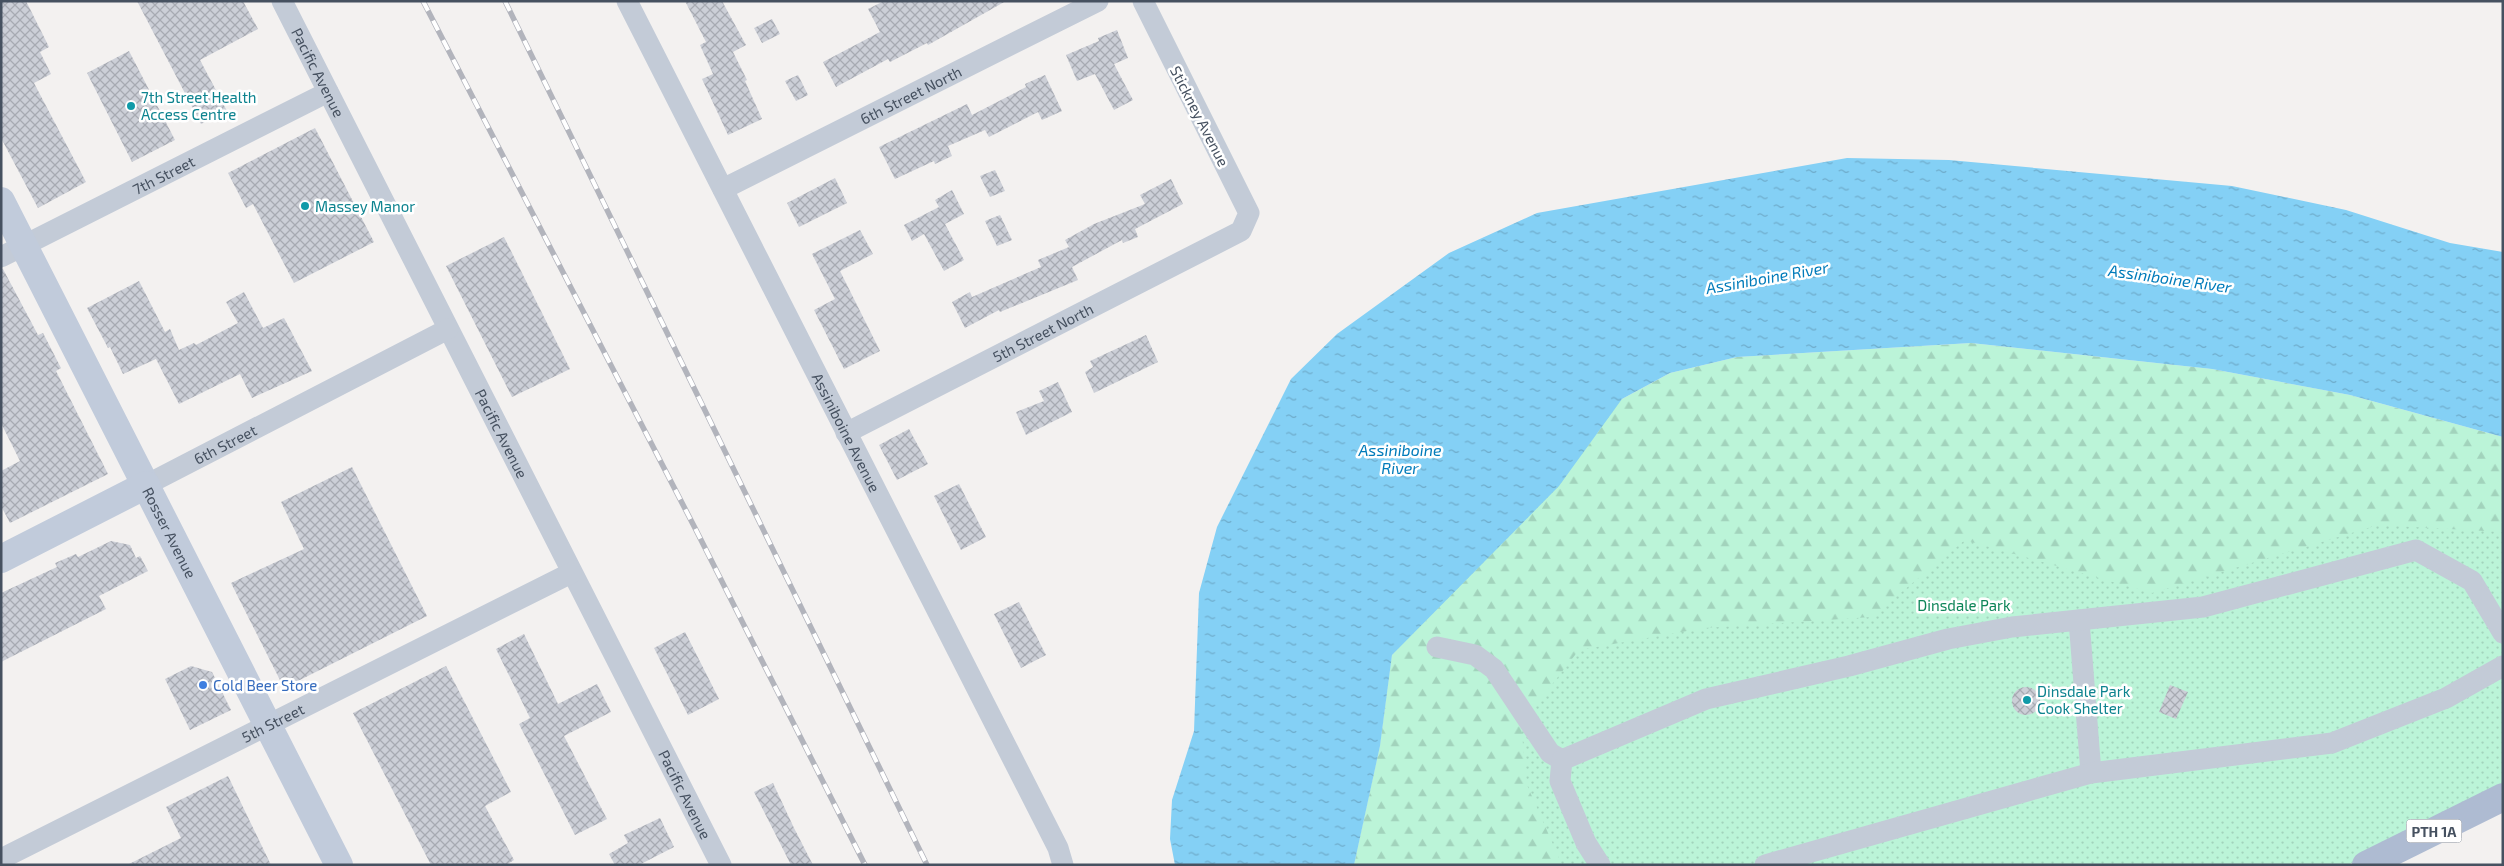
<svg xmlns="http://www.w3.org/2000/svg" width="2504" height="866" viewBox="0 0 2504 866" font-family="'Exo 2',sans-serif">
<defs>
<pattern id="grass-dots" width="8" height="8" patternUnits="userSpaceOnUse" patternTransform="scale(1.25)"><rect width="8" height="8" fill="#bbf4d8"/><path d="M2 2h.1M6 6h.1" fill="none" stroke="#a2d3bc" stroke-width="1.8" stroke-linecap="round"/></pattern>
<pattern id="forest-firs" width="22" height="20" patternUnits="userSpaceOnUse" patternTransform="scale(1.25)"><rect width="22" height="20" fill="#bbf4d8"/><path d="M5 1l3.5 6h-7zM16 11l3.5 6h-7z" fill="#a2d3bc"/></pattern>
<pattern id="water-ripples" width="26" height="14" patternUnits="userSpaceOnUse" patternTransform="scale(1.25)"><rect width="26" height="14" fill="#84d0f5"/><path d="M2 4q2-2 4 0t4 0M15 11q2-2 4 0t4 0" fill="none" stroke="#6eabca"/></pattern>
<pattern id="building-cross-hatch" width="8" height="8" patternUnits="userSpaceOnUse" patternTransform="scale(1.25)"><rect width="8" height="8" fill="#cccfd7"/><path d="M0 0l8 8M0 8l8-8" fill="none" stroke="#a7aab2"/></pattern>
</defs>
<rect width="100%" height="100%" fill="#f3f1f0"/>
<path fill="url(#grass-dots)" d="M1622,399L2503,437V787L2348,865H1354L1380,746L1392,655Z"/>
<path fill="url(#forest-firs)" d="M1971,343L2212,369L2350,395L2503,437V532L2378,525L2152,593L1965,540L1871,617L1704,628L1579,650L1521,724L1527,785L1562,865H1354L1380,746L1392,655L1559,486L1622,399L1670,373L1737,357Z"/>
<path fill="url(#water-ripples)" d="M1847,158L1949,160L2232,186L2346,210L2450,243L2503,252V437L2350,395L2212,369L1971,343L1737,357L1670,373L1622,399L1559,486L1392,655L1380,746L1354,865H1175L1170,839L1172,800L1194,731L1199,593L1217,527L1291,379L1337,334L1449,253L1537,213Z"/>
<path fill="url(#building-cross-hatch)" d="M1,1H26L49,47L40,52L51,74L34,83L86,182L38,208L1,138Z
M137,1H243L258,29L200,60L227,111L201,124Z
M685,1H722L746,45L733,52L747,80L745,81L762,119L728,135L702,79L713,74L700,45L706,42Z
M884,1H1006L928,45L927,43L890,62L888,59L836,87L823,62L880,32L868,9Z
M772,19L780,34L762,43L754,28Z
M1117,30L1128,58L1114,64L1133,100L1114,110L1095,74L1077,81L1066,55L1099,41L1098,38Z
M129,51L175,140L132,162L87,73Z
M798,75L808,95L796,101L785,81Z
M1045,75L1062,111L1042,120L1038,112L989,137L985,130L948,146L952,156L935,164L934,161L895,179L879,147L967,104L972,115L1026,87L1025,84Z
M315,128L374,242L294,283L253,204L246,208L228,173Z
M995,170L1005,191L990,197L980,176Z
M835,178L847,203L799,227L787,203Z
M1171,179L1183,204L1135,229L1138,237L1123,243L1122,240L1072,267L1078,280L1000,312L999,310L965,328L952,302L970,292L972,297L1041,267L1038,260L1069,247L1065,240L1094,224L1145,204L1140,195Z
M952,190L964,214L945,224L964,260L944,271L924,234L912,241L904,225L939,207L935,200Z
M1000,215L1012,240L997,246L985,221Z
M860,230L873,254L840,271L880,351L844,369L814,310L835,299L812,254Z
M504,237L570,369L512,397L446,266Z
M1,269H3L38,335L43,333L61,368L56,371L108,474L10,523L1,506V471L20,461L1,423Z
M139,281L165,332L170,329L179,350L194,343L196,345L238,323L226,302L244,292L263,328L284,318L312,371L252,398L240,374L179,404L156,359L123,374L110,347L108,348L87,308Z
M1146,335L1158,362L1094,393L1085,372L1093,367L1090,361Z
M1058,382L1072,412L1026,435L1016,412L1044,401L1039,391Z
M909,429L928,464L897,480L879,445Z
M352,467L427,616L284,688L231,583L304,549L281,502Z
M959,484L986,537L961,550L934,496Z
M111,541L130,545L136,558L140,556L148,571L99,596L106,609L1,662V593L57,567L55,563L76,554L78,557Z
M1019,602L1046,655L1021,668L994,614Z
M685,632L719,699L688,715L654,648Z
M524,634L558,704L597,684L611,712L564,736L607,819L575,835L519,724L530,718L496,649Z
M191,666L212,672L231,710L190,730L165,679Z
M446,666L511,792L485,806L514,860L506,865H431L353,713Z
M2170,685L2188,692L2176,719L2159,712Z
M2012 701a14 14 0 1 1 28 0a14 14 0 1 1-28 0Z
M228,776L271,865H127L181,838L166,807Z
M773,783L794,828L813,865H791L754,792Z
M660,818L674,847L639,865H615L609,854L628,843L624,835Z"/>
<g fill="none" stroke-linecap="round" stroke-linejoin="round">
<g stroke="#c3cbd7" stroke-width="21">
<path id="s1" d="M282,1L721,865"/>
<path id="s2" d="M627,1L1058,848L1063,865"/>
<path id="s3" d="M723,189L1098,1"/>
<path id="s4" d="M1,257L328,92"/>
<path id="s5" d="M846,433L1241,231L1249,213L1143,1"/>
<path id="s6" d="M146,485L448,329"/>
<path d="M2079,620L2091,773"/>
<path d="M1437,647L1475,655L1494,669L1550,753L1562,760"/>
<path id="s7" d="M1,859L571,573"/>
<path d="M1600,865L1586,843L1560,781L1562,760L1706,699L1849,666L1948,639L2012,627L2203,607L2416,550L2472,581L2503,633"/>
<path d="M1765,865L2091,773L2332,743L2446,698L2503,666"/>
</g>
<g stroke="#c1cbdb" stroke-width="28">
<path id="s8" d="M1,201L339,865"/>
<path d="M1,559L146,485"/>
</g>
<path stroke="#aebbd2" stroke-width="28" d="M2366,865L2503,797"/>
<g stroke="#b2b4bc" stroke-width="5.5">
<path id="rail" d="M423,1L696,530L865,865
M505,1L927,865"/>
</g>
<use href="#rail" stroke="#fff" stroke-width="4" stroke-dasharray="11" stroke-linecap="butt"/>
</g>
<g fill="#0f9aa8" stroke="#fff" stroke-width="2">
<circle cx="131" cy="106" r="5"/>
<circle cx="305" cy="206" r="5"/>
<circle cx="2027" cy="700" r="5"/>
</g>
<circle fill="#3f7fe0" stroke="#fff" stroke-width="2" cx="203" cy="685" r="5"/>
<g text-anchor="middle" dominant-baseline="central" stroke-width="5" stroke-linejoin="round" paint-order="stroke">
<rect fill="#fff" stroke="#7e8590" stroke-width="1" x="2406.5" y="819.5" width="55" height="23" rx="4"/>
<g font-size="14" font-weight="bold" fill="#465160">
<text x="2434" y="831">PTH 1A</text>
</g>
<g font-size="15" fill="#465160" stroke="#fff">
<text stroke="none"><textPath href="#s1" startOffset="80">Pacific Avenue</textPath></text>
<text stroke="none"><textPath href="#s3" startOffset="210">6th Street North</textPath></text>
<text transform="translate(1200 116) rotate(63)">Stickney Avenue</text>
<text stroke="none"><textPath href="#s4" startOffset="182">7th Street</textPath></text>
<text stroke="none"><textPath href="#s5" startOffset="221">5th Street North</textPath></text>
<text stroke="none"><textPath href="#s1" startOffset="485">Pacific Avenue</textPath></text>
<text stroke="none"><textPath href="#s2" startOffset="484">Assiniboine Avenue</textPath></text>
<text stroke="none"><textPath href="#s6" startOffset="89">6th Street</textPath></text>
<text stroke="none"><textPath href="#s8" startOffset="372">Rosser Avenue</textPath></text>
<text stroke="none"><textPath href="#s7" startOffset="304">5th Street</textPath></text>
<text stroke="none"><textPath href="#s1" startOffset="890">Pacific Avenue</textPath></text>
</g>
<g font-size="15" fill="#0d838f" stroke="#fff" text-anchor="start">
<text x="141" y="97">7th Street Health<tspan x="141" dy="17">Access Centre</tspan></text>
<text x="315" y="206">Massey Manor</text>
<text x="2037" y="691">Dinsdale Park<tspan x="2037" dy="17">Cook Shelter</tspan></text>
</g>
<g font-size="15" fill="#0d8558" stroke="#fff">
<text x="1964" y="605">Dinsdale Park</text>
</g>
<g font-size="15" fill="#366cbe" stroke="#fff" text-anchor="start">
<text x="213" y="685">Cold Beer Store</text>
</g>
<g font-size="16" font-style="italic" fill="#007bba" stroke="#fff">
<text transform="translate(1767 277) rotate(-10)">Assiniboine River</text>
<text transform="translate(2170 278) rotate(8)">Assiniboine River</text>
<text x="1400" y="449">Assiniboine<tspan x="1400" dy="18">River</tspan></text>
</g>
</g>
<rect width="2504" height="866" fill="none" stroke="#465160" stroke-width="5"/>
</svg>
